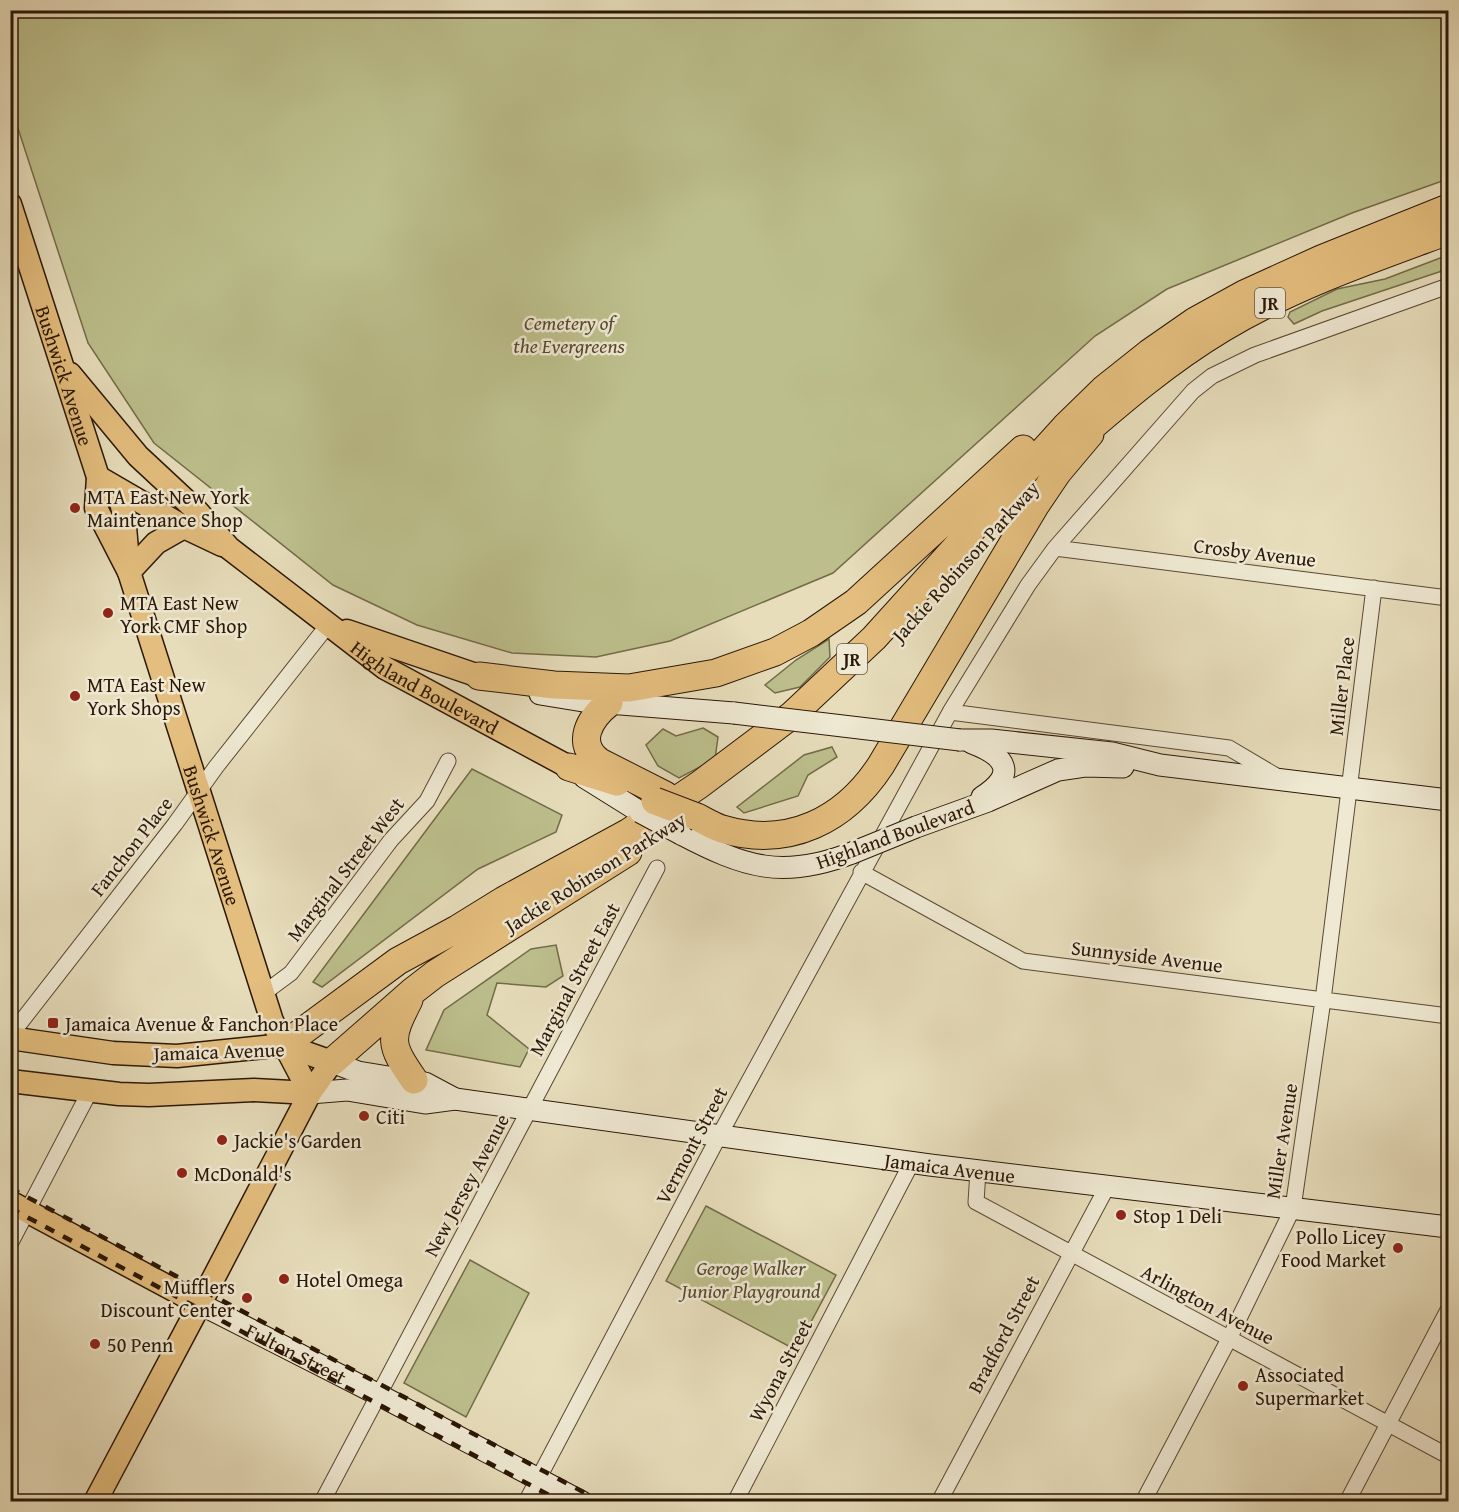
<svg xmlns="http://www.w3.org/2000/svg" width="1459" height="1512" viewBox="0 0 1459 1512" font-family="'Gentium Book Plus',serif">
<rect width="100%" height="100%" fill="#e7ddbb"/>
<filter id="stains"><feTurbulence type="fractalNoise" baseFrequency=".00333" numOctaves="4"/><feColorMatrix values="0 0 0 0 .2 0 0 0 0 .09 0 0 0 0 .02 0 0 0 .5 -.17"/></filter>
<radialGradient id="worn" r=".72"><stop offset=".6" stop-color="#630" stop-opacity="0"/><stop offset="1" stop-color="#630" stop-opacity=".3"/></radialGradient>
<path fill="#bcbf8c" stroke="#746b49" stroke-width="1.5" d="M10,11H1448V179L1352,213L1167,289L1095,336L833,573L670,641L596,657L512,653L417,625L333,585L154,443L88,343L11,107Z
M1448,255V269L1322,311L1294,324L1288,317L1290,312L1337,289L1385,279Z
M829,639L830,657L800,687L775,693L765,685L796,660Z
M703,728L718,737L715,759L679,778L658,766L646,745L663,729L676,736Z
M832,747L837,757L808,775L798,796L744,813L737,807L804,755Z
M472,769L562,815L556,832L478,869L322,987L313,982Z
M556,945L563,976L546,987L497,983L487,1015L529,1049L520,1067L426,1050L444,1010L531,949Z
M706,1206L836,1275L796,1350L666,1281Z
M470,1260L529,1293L466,1417L404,1383Z"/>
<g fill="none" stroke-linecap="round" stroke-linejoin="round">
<g stroke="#5a4833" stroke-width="17">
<path id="street" d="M1055,548L1448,598
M950,712L1229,748L1278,777
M861,872L1023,961L1448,1016
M264,993L291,973L391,840L427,801L448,761
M10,1036L175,824L216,767L328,625
M978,1171L976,1202L1448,1456
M10,1244L90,1091
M322,1502L657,868
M526,1502L719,1136L950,712L1028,585L1055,548L1193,391L1212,376L1255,355L1448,286
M735,1502L912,1162
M939,1502L1107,1187
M1143,1502L1229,1339L1293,1208L1323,1000L1374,588
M1347,1502L1448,1310"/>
</g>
<g stroke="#2b1706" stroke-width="23">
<g id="secondary">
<path d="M540,694L583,701L734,713"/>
<path d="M960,740H991L1112,753L1160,765L1448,800"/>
<path d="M972,743C1006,756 1018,774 982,797"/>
<path d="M584,777L640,812"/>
<path d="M916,827L988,801L1058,770L1085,766L1123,767"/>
<path d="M681,834C744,867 782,880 852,853"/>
<path d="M332,1062L358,1072L425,1083L455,1099"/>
<path id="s1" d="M310,1093L347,1090L425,1103L455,1099L930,1165L1448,1227"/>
<path id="s2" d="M200,1304L379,1395L582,1502"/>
</g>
</g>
<g stroke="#2b1706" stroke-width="25">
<g id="primary">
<path id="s3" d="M10,204L98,477L96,508L129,572L272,1021L310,1093"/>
<path id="s4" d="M70,374L138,456L197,511L229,548L385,668L569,767"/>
<path d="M98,477L184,527L222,545"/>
<path d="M107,487L121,502L124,515L128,562"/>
<path d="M129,572L156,543L184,527"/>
<path d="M347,631L479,676"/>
<path d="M10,1038L113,1053L177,1056L284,1045L332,1062L310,1093L200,1304L95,1502"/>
<path d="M10,1081L119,1094L149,1095L254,1090L310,1093"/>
<path d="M10,1202L200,1304"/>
</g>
</g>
<g stroke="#2b1706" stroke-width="29">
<path id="highway" d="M1072,444C1120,402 1168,361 1223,328C1293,286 1372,259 1448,231
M479,676L554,685L629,688L716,673L775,652L811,633L856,602L1023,449
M609,703C590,718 574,744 600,762L665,795
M569,767L617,782
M697,817C705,821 713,826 722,829C789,849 845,820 881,765L1035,506L1058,472L1090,434
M409,1000C389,1039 389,1044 414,1080
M284,1045L398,961L457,929L504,900L629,832L699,785L792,715L874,638L1065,427L1105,388L1149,353L1195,321L1244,294L1321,259L1448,208
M332,1062L413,991L435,974L628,852"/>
</g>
<use href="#street" stroke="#efe9d3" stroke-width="15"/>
<use href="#secondary" stroke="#efe9d3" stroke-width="21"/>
<use href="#primary" stroke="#e4be7e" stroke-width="22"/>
<use href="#highway" stroke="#e4be7e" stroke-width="27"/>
<path stroke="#2b1706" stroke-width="4.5" stroke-dasharray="10 10" stroke-linecap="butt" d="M10,1188L602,1502
M10,1208L562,1502"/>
<g stroke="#2b1706" stroke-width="23" stroke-linecap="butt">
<path id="secondary-bridge" d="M734,713L960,740
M640,812L681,834
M852,853L916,827"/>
</g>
<g stroke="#2b1706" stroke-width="29" stroke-linecap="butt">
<path id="highway-bridge" d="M655,801L697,817"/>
</g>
<use href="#secondary-bridge" stroke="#efe9d3" stroke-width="21"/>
<use href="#highway-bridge" stroke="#e4be7e" stroke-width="27"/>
</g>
<g fill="#8f2418" stroke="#efe9d3" stroke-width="2">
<circle cx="75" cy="508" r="6"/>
<circle cx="108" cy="613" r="6"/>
<circle cx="75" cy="696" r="6"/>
<rect x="47" y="1017" width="12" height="12" rx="3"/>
<circle cx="364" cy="1116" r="6"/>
<circle cx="222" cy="1140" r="6"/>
<circle cx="182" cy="1173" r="6"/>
<circle cx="1121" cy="1215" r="6"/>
<circle cx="1398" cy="1248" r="6"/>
<circle cx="284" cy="1279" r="6"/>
<circle cx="247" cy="1298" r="6"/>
<circle cx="95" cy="1344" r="6"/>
<circle cx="1243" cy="1386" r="6"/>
</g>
<g text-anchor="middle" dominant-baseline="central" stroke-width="5" stroke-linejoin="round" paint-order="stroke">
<g fill="#efe9d3" stroke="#665644" stroke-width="1.5">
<rect x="1255" y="288" width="30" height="30" rx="4.5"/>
<rect x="837" y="644" width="30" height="30" rx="4.5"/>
</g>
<g font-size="18" font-weight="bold" fill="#2b1706">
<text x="1270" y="303">JR</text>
<text x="852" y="659">JR</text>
</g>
<g font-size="20" font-style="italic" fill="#56492e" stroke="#efe9d3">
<text x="569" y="322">Cemetery of<tspan x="569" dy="23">the Evergreens</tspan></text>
<text x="751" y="1267">Geroge Walker<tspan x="751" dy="23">Junior Playground</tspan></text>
</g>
<g font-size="20" fill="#2b1706" stroke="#efe9d3">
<text stroke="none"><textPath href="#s3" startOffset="180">Bushwick Avenue</textPath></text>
<text transform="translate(1255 552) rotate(7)">Crosby Avenue</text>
<text transform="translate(965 561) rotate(-48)">Jackie Robinson Parkway</text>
<text stroke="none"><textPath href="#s4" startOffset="477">Highland Boulevard</textPath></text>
<text transform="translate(1341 686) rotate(-83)">Miller Place</text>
<text transform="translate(895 834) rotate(-20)">Highland Boulevard</text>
<text stroke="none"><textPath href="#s3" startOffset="666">Bushwick Avenue</textPath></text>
<text transform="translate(131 846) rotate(-52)">Fanchon Place</text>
<text transform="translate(345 869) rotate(-52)">Marginal Street West</text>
<text transform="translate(595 872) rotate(-32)">Jackie Robinson Parkway</text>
<text transform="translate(1147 956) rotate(7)">Sunnyside Avenue</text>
<text transform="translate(574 979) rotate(-62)">Marginal Street East</text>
<text transform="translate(219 1051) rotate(-2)">Jamaica Avenue</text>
<text transform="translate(1281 1141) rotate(-81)">Miller Avenue</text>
<text transform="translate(691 1145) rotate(-62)">Vermont Street</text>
<text stroke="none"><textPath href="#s1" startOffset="646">Jamaica Avenue</textPath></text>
<text transform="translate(466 1185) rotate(-62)">New Jersey Avenue</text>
<text transform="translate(1208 1304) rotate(28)">Arlington Avenue</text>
<text transform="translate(1003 1334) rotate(-62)">Bradford Street</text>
<text stroke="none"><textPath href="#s2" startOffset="108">Fulton Street</textPath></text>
<text transform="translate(780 1370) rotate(-62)">Wyona Street</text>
</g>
<g font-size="20" fill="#2b1706" stroke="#efe9d3" text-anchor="start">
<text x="87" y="496">MTA East New York<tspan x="87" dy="23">Maintenance Shop</tspan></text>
<text x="120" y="602">MTA East New<tspan x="120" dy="23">York CMF Shop</tspan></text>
<text x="87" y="684">MTA East New<tspan x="87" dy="23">York Shops</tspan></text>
<text x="65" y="1023">Jamaica Avenue &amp; Fanchon Place</text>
<text x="376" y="1116">Citi</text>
<text x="234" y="1140">Jackie's Garden</text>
<text x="194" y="1173">McDonald's</text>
<text x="1133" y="1215">Stop 1 Deli</text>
<text x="1386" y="1236" text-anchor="end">Pollo Licey<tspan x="1386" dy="23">Food Market</tspan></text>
<text x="296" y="1279">Hotel Omega</text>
<text x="235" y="1286" text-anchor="end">Mufflers<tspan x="235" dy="23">Discount Center</tspan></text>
<text x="107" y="1344">50 Penn</text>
<text x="1255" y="1374">Associated<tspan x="1255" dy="23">Supermarket</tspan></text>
</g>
</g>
<rect width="1459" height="1512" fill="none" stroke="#e7ddbb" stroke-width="36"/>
<rect x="12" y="12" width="1435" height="1488" fill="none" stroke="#2b1706" stroke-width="3"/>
<rect x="18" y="18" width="1423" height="1476" fill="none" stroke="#2b1706" stroke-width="1.5"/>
<rect width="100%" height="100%" filter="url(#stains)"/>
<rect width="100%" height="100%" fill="url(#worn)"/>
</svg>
